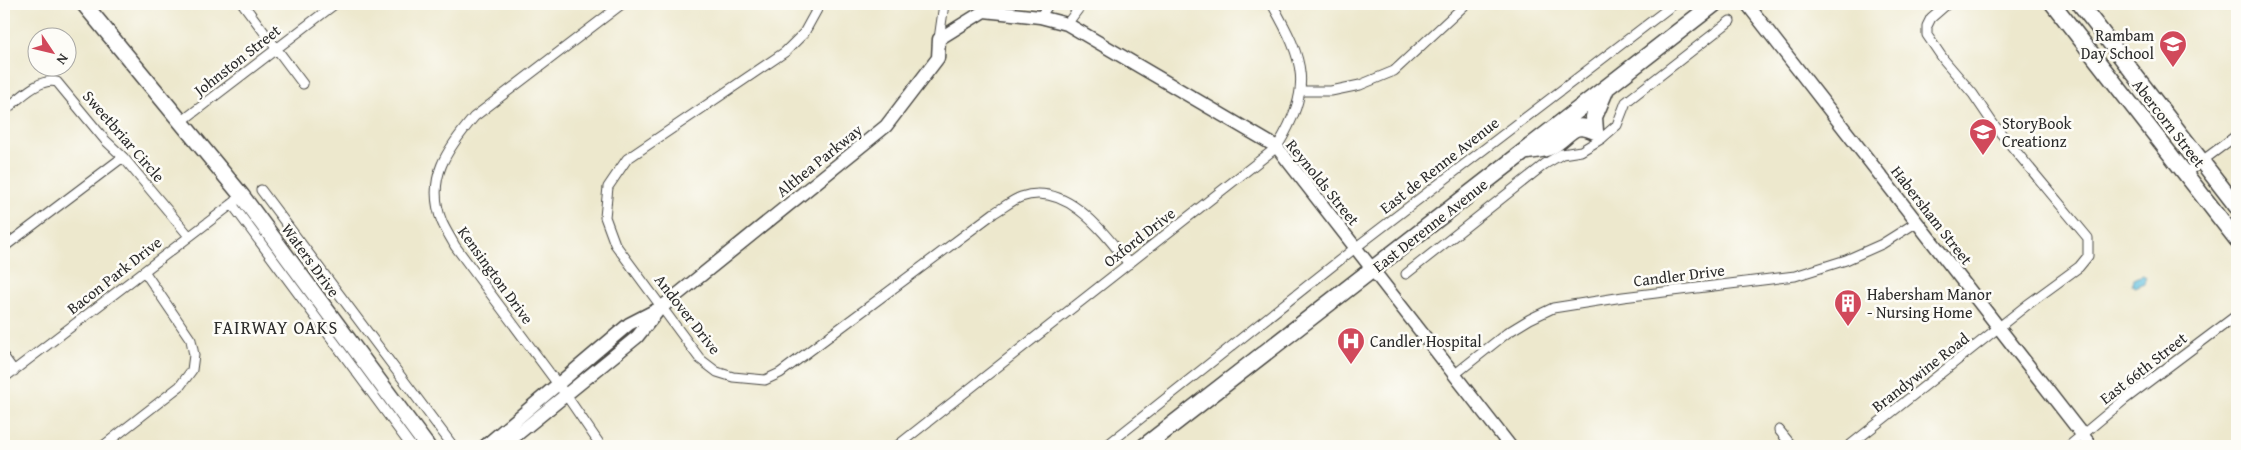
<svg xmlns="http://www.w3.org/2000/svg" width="2241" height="450" viewBox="0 0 2241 450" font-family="'Gentium Book Plus',serif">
<rect width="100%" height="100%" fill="#fdfcf7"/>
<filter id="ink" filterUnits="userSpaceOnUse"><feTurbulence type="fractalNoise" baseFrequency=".02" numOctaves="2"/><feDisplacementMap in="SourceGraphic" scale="10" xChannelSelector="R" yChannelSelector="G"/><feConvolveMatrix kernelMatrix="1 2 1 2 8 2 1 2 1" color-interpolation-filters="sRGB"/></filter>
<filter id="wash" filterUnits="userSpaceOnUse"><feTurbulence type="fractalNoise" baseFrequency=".0096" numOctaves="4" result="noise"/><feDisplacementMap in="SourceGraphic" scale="20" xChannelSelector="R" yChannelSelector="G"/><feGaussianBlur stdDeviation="1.12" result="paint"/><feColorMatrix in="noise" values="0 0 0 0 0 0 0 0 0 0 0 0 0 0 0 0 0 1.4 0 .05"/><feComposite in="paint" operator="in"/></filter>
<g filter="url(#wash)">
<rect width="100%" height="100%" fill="#ede8cd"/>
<path fill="#61c0df" stroke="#467685" d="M2143,275L2146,277L2144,283L2134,287L2132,285L2134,279Z"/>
</g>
<g filter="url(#ink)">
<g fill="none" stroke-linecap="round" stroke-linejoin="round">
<g stroke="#484743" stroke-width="11">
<path id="street" d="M243,4L303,84
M820,4L804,33L785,52L627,159L608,187L605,217L615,244L700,359L717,372L733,377L765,380L780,373L994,213C1003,208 1012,200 1021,197C1067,181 1104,233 1129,264
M1040,17L1049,4
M1067,24L1082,4
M939,39L944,4
M1300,91H1331L1360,85L1394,71L1466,4
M4,111C18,100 39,77 57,82L105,140L123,157L189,236
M181,122L335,4
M2186,173L2237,135
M261,190L453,446
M232,204L411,446
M4,247L123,157
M1406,274L1545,164L1562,154L1581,151L1601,139L1617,125L1626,102L1730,21
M4,357L14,371
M1454,375L1507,333L1530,319L1553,308L1623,297L1795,276L1846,260L1882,244L1917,222
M4,378L236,201
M1779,430L1792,446
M103,446L180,386L192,370L194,355L191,340L144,271
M601,446L566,395L455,246C451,238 446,231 442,222C425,179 447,149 474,117L622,4
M897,446L1277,147C1313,87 1305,62 1272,4
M1106,446L1355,248L1674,4
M1849,446L2027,305L2079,267L2088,256V238L1994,125L1973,94L1944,60L1927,35V26L1931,18L1947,4
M2069,446L2124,400L2237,315"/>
</g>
<g stroke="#484743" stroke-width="15">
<path id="secondary" d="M1747,4L2091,446
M485,446L629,324L662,307L886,126L938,58L939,39L984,11L1040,17L1067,24L1277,147L1510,446
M503,446L637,337L657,312"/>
</g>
<g stroke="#484743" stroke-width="18">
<path id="primary" d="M84,4L242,196L427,446
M2053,4L2237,240
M2080,4L2237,207"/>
</g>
<g stroke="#484743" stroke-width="19">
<path id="highway" d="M1595,131L1594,117L1605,91
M1528,151C1536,150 1545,149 1551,146C1571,135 1571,120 1595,131
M1145,446L1714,4"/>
</g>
<use href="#street" stroke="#fff" stroke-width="9"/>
<use href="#secondary" stroke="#fff" stroke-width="12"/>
<use href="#primary" stroke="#fff" stroke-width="15"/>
<use href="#highway" stroke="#fff" stroke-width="16"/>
</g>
</g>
<defs>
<g id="school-pin" transform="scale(1.4375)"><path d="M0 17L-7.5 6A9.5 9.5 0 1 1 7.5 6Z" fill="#d1495b" stroke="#fdfcf7"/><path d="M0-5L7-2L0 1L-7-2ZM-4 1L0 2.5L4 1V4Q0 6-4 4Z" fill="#fff"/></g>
<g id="building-pin" transform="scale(1.4375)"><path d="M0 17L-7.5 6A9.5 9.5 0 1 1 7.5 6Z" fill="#d1495b" stroke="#fdfcf7"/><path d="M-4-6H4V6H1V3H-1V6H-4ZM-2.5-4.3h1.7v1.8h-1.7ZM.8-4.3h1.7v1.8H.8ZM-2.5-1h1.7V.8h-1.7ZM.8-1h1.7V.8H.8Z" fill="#fff"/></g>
<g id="hospital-pin" transform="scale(1.4375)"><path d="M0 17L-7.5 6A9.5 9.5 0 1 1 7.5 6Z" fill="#d1495b" stroke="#fdfcf7"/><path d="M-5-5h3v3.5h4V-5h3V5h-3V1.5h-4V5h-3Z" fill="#fff"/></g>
</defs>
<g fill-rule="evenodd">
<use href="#school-pin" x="2173" y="44"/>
<use href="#school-pin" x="1983" y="132"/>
<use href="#building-pin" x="1848" y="303"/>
<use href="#hospital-pin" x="1351" y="341"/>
</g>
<g text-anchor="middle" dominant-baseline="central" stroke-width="5" stroke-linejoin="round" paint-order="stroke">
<g font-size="16" fill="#2b2b2b" stroke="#fdfcf7" text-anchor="start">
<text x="2154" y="35" text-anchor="end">Rambam<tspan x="2154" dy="18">Day School</tspan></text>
<text x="2002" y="123">StoryBook<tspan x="2002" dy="18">Creationz</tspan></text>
<text x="1867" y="294">Habersham Manor<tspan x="1867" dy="18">- Nursing Home</tspan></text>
<text x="1370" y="341">Candler Hospital</text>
</g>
<g font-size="16" fill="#2b2b2b" stroke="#fdfcf7">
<text transform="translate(237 60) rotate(-38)">Johnston Street</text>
<text transform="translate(2169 123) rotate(52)">Abercorn Street</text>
<text transform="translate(124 136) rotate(49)">Sweetbriar Circle</text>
<text transform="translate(819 160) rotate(-39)">Althea Parkway</text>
<text transform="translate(1439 165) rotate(-38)">East de Renne Avenue</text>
<text transform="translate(1323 182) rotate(51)">Reynolds Street</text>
<text transform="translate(1932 215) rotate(52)">Habersham Street</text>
<text transform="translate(1430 225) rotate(-38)">East Derenne Avenue</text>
<text transform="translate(1139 237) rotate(-38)">Oxford Drive</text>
<text transform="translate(311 260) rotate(54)">Waters Drive</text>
<text transform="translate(114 275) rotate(-38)">Bacon Park Drive</text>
<text transform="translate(496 275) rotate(54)">Kensington Drive</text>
<text transform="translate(1679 275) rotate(-7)">Candler Drive</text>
<text transform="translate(688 314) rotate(52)">Andover Drive</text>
<text transform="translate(2143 368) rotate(-38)">East 66th Street</text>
<text transform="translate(1920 372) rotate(-38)">Brandywine Road</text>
</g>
<g font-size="18" letter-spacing="1" fill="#2b2b2b" stroke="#fdfcf7">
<text x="276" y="327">FAIRWAY OAKS</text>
</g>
</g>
<rect width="2241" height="450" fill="none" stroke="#fdfcf7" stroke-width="20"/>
<g transform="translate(52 52) rotate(125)"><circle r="24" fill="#fdfcf7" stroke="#a9a8a5"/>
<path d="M0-4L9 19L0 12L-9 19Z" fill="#d1495b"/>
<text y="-8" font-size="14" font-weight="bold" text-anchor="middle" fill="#2b2b2b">N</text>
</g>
</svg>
